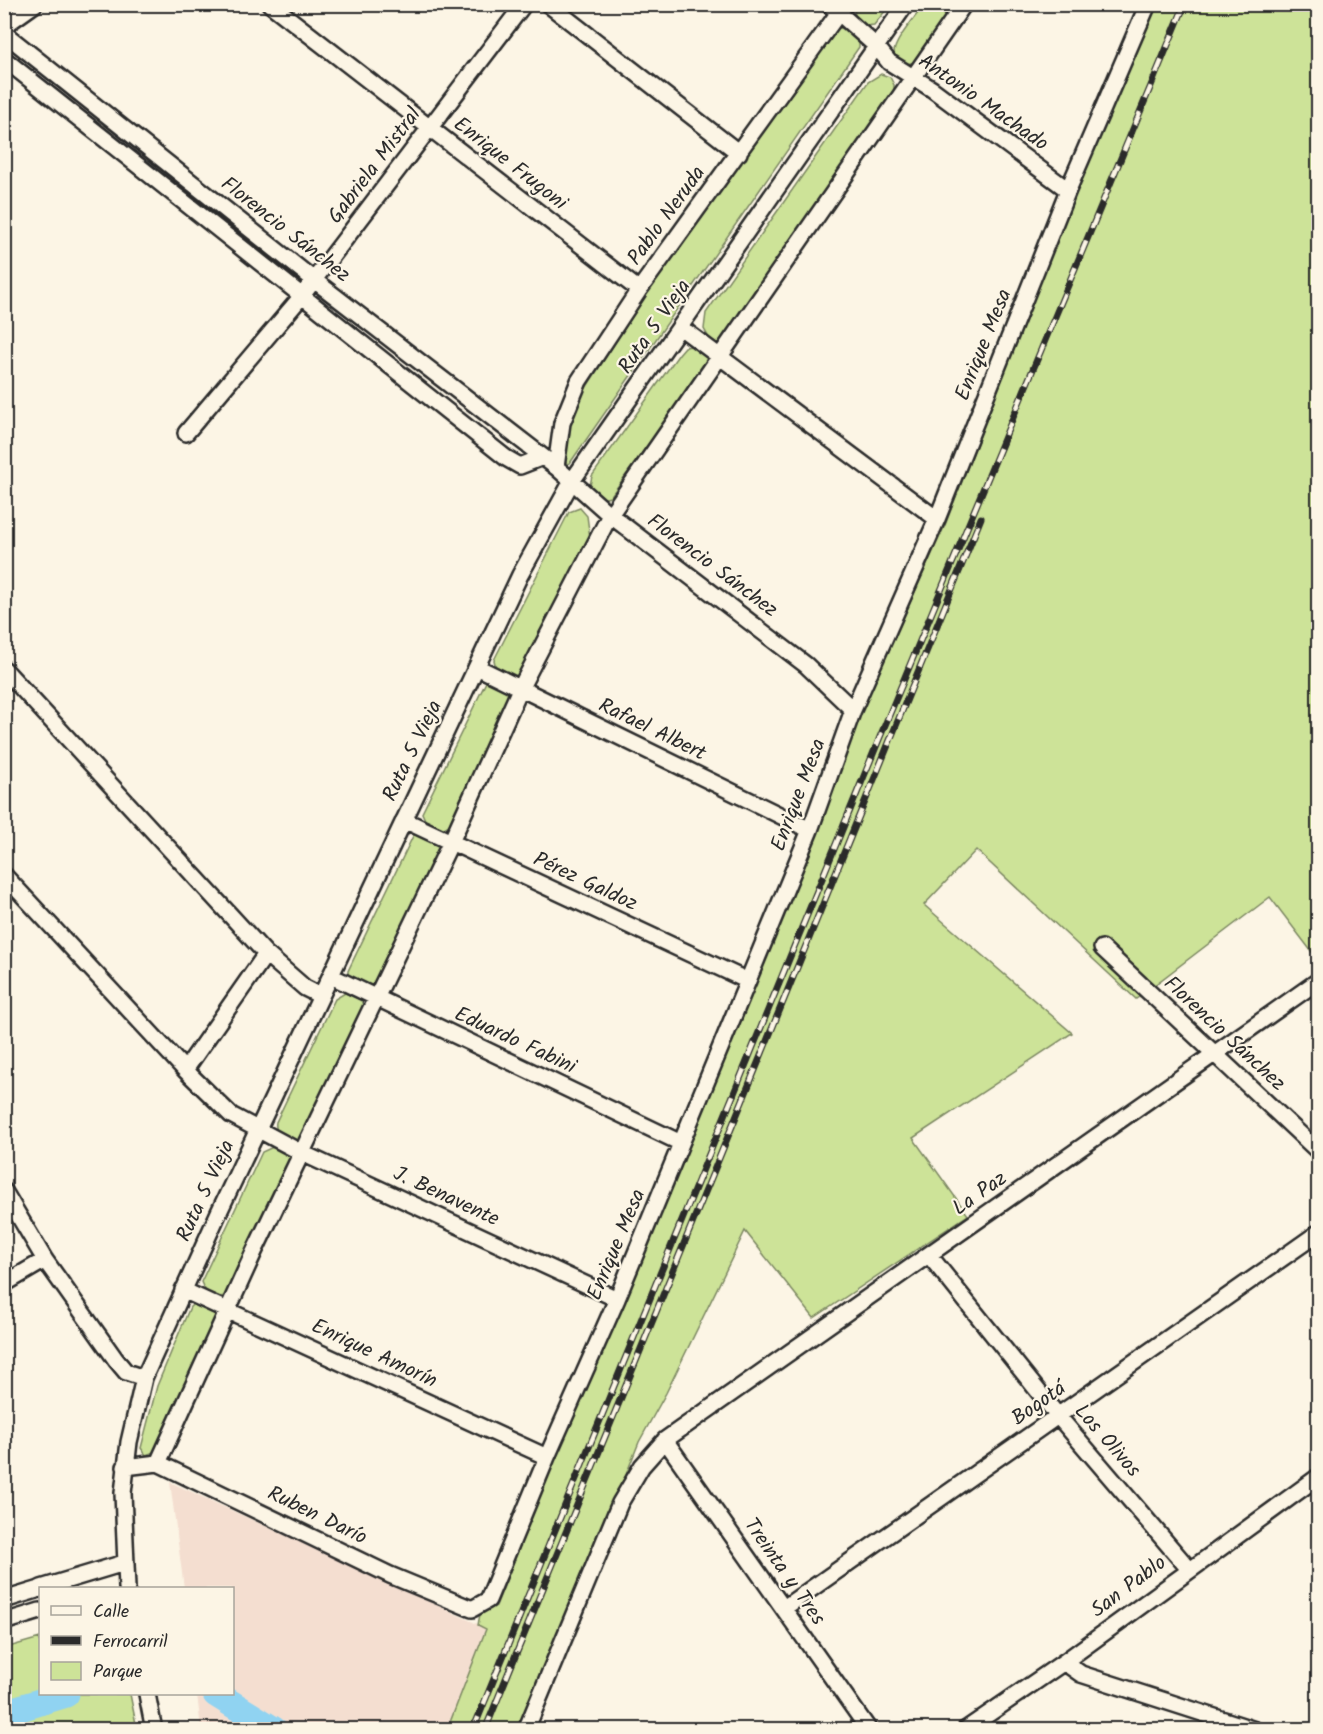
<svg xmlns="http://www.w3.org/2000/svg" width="1323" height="1734" viewBox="0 0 1323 1734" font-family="Kalam,sans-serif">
<rect width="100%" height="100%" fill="#fcf5e5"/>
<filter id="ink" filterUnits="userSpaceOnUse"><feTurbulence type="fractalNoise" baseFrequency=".0167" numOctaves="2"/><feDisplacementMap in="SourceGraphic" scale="12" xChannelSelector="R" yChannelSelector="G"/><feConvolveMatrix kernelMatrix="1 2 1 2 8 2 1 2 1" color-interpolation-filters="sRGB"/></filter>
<g filter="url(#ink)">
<path fill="#f4ded0" d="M170,1482L486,1628L447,1729H201L197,1694H232V1588H184Z"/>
<path fill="#cde398" stroke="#7c8762" stroke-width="1.5" d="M854,5H890L874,25L865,26L855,16Z
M924,5H959L921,60L904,65C900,62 895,60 894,55C892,43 917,15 924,5Z
M1154,5H1317L1318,7V960L1270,897L1136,999L976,850L924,905L1072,1033L913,1138L968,1215L814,1318L745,1231L666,1393L639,1442L525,1729L447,1730L486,1629L478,1625L480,1614L496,1606L554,1460L621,1310L818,831L857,721L945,525L1075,191Z
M839,28L846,29L859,39V47L570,463L566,464L562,460V441L577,402L647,293L832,32Z
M881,74L890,77L894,85V96L722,343H712L704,329L706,313L868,82Z
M692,346L702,350L707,357L706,365L610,497L602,499L589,490L592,476L679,354L685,347Z
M580,508L587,516L590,538L517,676L512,678L496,668L494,660L569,512Z
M486,682L504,687L508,695L449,825L441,830L427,824L422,813Z
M414,834H420L438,842L440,849L377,984L370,989L348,977V971Z
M345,993L361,1000L365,1010L300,1141C287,1144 274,1135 276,1122L335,999Z
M275,1146L288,1153L292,1163L226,1296C214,1299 205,1293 201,1282L262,1152Z
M195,1303L217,1312L216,1316L154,1452L146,1455L141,1448L157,1386L190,1307Z
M40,1638V1694H130L137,1729H5V1648Z"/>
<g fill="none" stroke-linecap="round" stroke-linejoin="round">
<path stroke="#90d3f1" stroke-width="27" d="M216,1694L274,1730
M4,1713L66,1694"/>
<g stroke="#2b2b2b" stroke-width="20">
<path id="minor" d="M270,4L639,290
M548,4L739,153
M829,4L876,46L889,62L932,89L1068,190
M4,26L35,4
M4,33L314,280L556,467L610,515L806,665L853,710
M4,59L506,458L520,466L543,457
M680,327L937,519
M186,433L301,297L524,4
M556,467L562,423L579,381L639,290L845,4
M477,667L810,830
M4,669L266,954L305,988L321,996
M404,820L748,981
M4,875L185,1070L231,1115L302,1153L617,1299
M1102,948L1318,1151
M331,976L681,1143
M185,1070L266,954
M4,1191L45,1260L116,1360L126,1372L144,1378
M929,1255L1058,1416L1189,1569
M4,1284L45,1260
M183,1290L547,1457
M665,1440L869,1730
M158,1463L254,1252L451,842L520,689L610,515L964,4
M125,1467L158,1463L390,1575L472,1609L488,1600L547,1457L617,1299L810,830L853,710L937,519L1068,190L1148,4
M41,1588L124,1563
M127,1588L123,1493L129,1442L144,1378L219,1212L520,575L572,481L906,4
M4,1600L40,1589
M784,1608L1318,1233
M4,1622L40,1611
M1064,1662L1081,1674L1255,1730
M147,1694L154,1730
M526,1730L620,1503L642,1466L665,1440L1318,981
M965,1730L1064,1662L1318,1477"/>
</g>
<use href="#minor" stroke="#fcf5e5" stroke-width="15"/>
<g stroke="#2b2b2b" stroke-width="7">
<path id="rail" d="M473,1730L880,737L1185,4
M485,1730L981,518"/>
</g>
<use href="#rail" stroke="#fcf5e5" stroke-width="4.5" stroke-dasharray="14" stroke-linecap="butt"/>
</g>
</g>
<g text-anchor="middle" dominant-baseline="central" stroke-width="4.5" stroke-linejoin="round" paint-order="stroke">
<g font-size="21" fill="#2b2b2b" stroke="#fcf5e5">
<text transform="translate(983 103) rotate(35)">Antonio Machado</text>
<text transform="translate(510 164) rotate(38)">Enrique Frugoni</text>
<text transform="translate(375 166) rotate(-53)">Gabriela Mistral</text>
<text transform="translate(667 216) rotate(-54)">Pablo Neruda</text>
<text transform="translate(285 230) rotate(38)">Florencio Sánchez</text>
<text transform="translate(655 327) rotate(-55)">Ruta 5 Vieja</text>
<text transform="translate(984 345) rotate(-68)">Enrique Mesa</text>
<text transform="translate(712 566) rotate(37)">Florencio Sánchez</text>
<text transform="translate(652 730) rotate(26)">Rafael Albert</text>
<text transform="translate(413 751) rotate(-64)">Ruta 5 Vieja</text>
<text transform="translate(799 795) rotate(-69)">Enrique Mesa</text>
<text transform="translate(585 882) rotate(25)">Pérez Galdoz</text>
<text transform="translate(1224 1034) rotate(43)">Florencio Sánchez</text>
<text transform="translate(515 1041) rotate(25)">Eduardo Fabini</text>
<text transform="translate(206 1191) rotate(-65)">Ruta 5 Vieja</text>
<text transform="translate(980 1194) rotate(-35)">La Paz</text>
<text transform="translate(446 1197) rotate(25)">J. Benavente</text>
<text transform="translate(617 1245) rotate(-67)">Enrique Mesa</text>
<text transform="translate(374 1354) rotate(25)">Enrique Amorín</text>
<text transform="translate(1039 1404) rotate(-35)">Bogotá</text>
<text transform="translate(1107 1441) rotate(49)">Los Olivos</text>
<text transform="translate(317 1516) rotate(26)">Ruben Darío</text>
<text transform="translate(784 1572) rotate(55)">Treinta y Tres</text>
<text transform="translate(1129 1587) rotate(-37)">San Pablo</text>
</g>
</g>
<rect width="1323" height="1734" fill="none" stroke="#fcf5e5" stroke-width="24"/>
<rect x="12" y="12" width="1299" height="1710" fill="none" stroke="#2b2b2b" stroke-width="2" filter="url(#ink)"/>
<rect x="39" y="1587" width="195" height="108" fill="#fcf5e5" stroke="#a8a49b" stroke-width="1.5"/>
<rect x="51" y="1606" width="30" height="9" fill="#fcf5e5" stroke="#a8a49b" stroke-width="1.5"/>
<text x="93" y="1617" font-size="18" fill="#2b2b2b">Calle</text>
<rect x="51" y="1636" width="30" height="9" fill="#2b2b2b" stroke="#a8a49b" stroke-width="1.5"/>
<text x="93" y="1647" font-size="18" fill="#2b2b2b">Ferrocarril</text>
<rect x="51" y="1662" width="30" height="18" fill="#cde398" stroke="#a8a49b" stroke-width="1.5"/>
<text x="93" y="1677" font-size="18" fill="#2b2b2b">Parque</text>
</svg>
